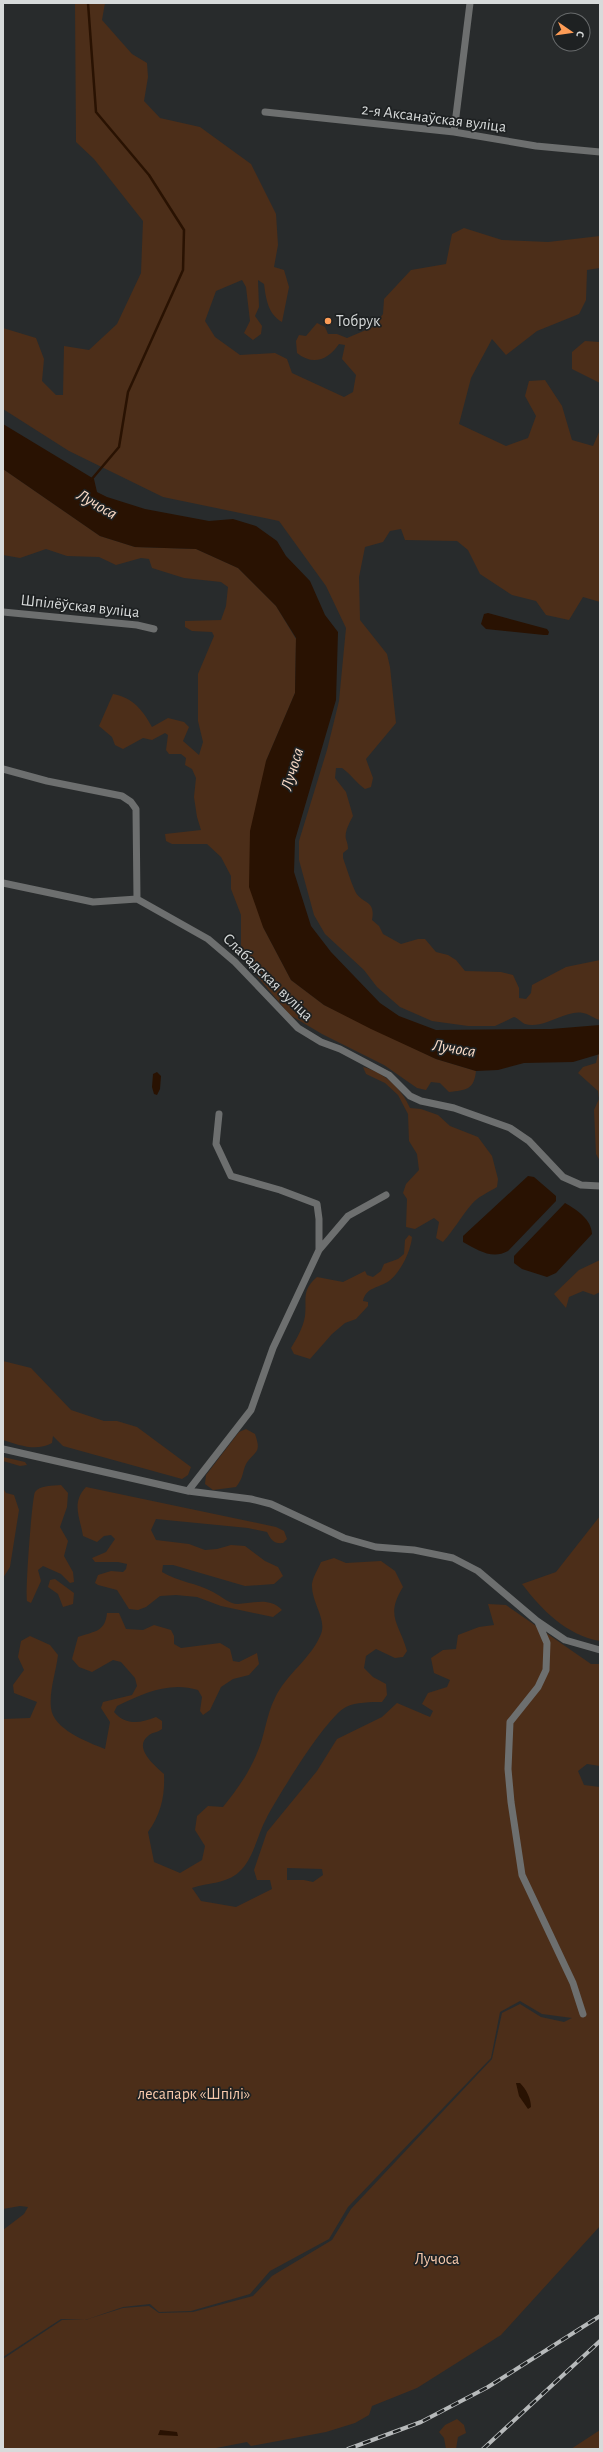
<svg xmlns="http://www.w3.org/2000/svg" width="603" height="2452" viewBox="0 0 603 2452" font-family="'Alegreya Sans',sans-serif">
<rect width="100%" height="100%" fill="#282b2c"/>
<path fill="#4c2e19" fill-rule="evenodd" d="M75,3H105L102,20L132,54L147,63L148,77L144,101L160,118L200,127L251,164L276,214L278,245L274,267L284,270L289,287L282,322C268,314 266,299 264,284L258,280L259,307L255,316L262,326L261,334L253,340L244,333L250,321L246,287L242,280L216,291L205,321L215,337L240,355L275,353L287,359L292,373L344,397L353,392L356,375L342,359L345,345L339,344C328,360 313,366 297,353L296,341L299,335L306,336L317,323L325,327L328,334H337L347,338L373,327L383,314L384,299L411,270L446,264L452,234L464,228L502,240L548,242L600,236V268L587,270L586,300L579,314L537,331L506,355L492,339L471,378L459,424L506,446L528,438L536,416L525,396L529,381L545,380L562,406L572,440L593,446L600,430V602L583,597L569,620L546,615L536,601L512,595L480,574L468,550L457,541L405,540L401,529L390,531L383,542L365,547L359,577L360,620L387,654L390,667L396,723L366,759L373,778L371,787L365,789C356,783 351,774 342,768H336L335,778L346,792L353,816C350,822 344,832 346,839C347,843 348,844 348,849L343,853V858C347,869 350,880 355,891C362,905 376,899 372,920L379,926L383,934L401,944L418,939H425L436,952L448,955L456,960L465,971L501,972L513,975L519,988V998L526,999L531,993L532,985L566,967L600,960V1020C593,1018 589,1014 583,1013C566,1009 543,1030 525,1024C521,1022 518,1018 514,1017L495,1026H468L432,1021L400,1007L377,987L364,970L325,934L314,915L299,860V841L327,750L339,701L346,628L326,586L279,521L163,497L69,451L3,409V328L36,338L44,359L42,381L56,395H63L64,346L89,350L117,324L141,273L143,221L94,159L76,142Z
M585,341L600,342V383L572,369V352Z
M3,469L100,536L135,547L196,549L238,568L276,606L296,639L295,693L266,761L263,927L291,980L324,1005L436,1059L476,1071C474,1090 466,1090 449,1092L440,1083L431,1082L426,1090L417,1088L384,1065L322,1034L290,1015L241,957V915L231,889V876L221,857L207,844H172L166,841L165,834L201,830L197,817L194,797L196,778L192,769L185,765L186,758L181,754H169L166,750L168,735L165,733L152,740L143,738L123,749L115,745L112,737L99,726L113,694C133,698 142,709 152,727L168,718L184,722L189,727L183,741L199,755L203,742L198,721V674L214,636L212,632L192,631L185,627V621L221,620L226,606L228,587L221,582L184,578L152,568L149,559L141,558L116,565L99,557L67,556L46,549L20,558L3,555Z
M598,1054H600V1161L596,1154L594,1110L599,1099L598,1091L578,1073L583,1067L596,1063Z
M363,1067C384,1072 402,1089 410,1108L421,1109L438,1115L450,1126L478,1137L492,1156L498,1179L497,1187C489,1192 477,1197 471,1205C461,1217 453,1231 443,1242L436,1238L439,1222L434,1218L415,1229L406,1227L407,1199L403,1193L406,1184L419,1170L417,1154L409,1141L408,1114L398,1095L385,1083L366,1074Z
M409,1235L412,1237C411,1251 400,1273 389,1281C379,1288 366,1287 363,1301L368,1302V1306L356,1319L345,1323L332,1334L310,1359L294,1354L291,1348C297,1338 303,1328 305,1316C307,1298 301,1291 317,1277L343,1282L365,1271L367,1275L373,1277L381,1271L384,1264L398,1259L404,1254L405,1240Z
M600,1260V1292L594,1295L583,1291L569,1297L566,1308L554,1294L579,1270Z
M3,1361L31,1368L71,1410L104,1421H117L137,1427L191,1467L188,1475L182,1479L63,1446L53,1436L52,1443C36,1452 19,1445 3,1440Z
M246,1429L255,1434C262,1454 255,1450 246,1464C242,1472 244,1477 236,1487L213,1490L205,1484L206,1475L239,1432Z
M3,1457L25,1462L27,1465L20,1466L3,1461Z
M61,1485L68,1493L67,1507L60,1527L68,1541L64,1556L73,1572L74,1582L70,1583L61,1574L43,1566L38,1570L41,1581L31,1603L27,1601C25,1592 32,1497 35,1492C40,1485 53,1486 61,1485Z
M86,1487L276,1527L284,1531L287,1539L283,1543C274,1544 271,1540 267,1532L248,1528L156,1519L151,1530L156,1540L189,1544L205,1550L217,1549L231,1545L245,1546L265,1561L278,1567L283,1576L274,1584L245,1586L173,1565H163L162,1572C178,1582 197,1583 213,1592C221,1596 229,1604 238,1604C254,1603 270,1597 282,1610L273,1617L221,1606L197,1597L176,1595L160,1596L146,1607L138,1610L129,1609L117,1590L98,1585L95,1583L98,1575L111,1571L123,1572L126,1569L127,1564L118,1562H95L92,1558L106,1552L115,1539L111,1535L104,1536L97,1542L83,1536C80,1517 71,1503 86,1487Z
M3,1488L6,1493L14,1495L19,1510L10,1567L3,1578Z
M600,1516V1641C566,1635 542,1610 522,1584L556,1572Z
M334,1558L346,1563L381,1561L395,1571L403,1587C385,1616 399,1623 407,1651L403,1657L395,1658L376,1649L366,1656L364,1668L373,1677L386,1684L387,1695L382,1702C371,1702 356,1702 346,1707C327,1716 278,1796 267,1817C258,1833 254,1856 242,1869C229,1884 210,1882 192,1888L201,1901L236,1907L272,1889L270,1880H257L254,1870L267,1832L317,1771L337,1739L382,1717L397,1703L430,1717L433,1711L422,1704L428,1693L447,1687L450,1680L434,1673L431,1658L443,1650L456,1649L458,1635L479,1627L494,1625L488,1604L506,1605L591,1664H600V1766L587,1764L578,1771L584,1785L600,1787V2226L501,2335L417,2388L372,2406L369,2415L355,2423L326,2432L251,2446L247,2442L211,2449H3V2359L62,2320H85L123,2308L149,2306L159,2313L193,2312L253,2296L272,2276L332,2240L351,2209L492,2059L502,2013L520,2004L541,2017L564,2022L572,2018L542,2014L520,2001L500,2012L491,2058L348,2207L329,2239L270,2271L250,2294L191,2311L159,2312L150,2304L123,2307L85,2320L61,2319L3,2357V2230L24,2214L28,2207L20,2206L3,2209V1719L30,1718L37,1702L14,1693L13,1685L24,1670L18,1657L21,1641L30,1636L50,1645L58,1655C56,1672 49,1691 51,1708C53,1729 87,1742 105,1749L110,1722L101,1708L103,1702L132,1695L137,1686L135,1678L121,1662L113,1660L92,1672L79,1667L72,1659L78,1637C95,1631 105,1632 107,1613H119L126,1629L143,1630L154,1625L171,1630L174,1636V1644L181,1648L220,1643L230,1649L233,1661L239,1662L257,1653L259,1664L249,1675L233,1679L221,1687L210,1710L203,1715L200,1711L202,1697L198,1690C169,1681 142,1694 117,1706L114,1712C126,1726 141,1723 156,1717L162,1721V1729C157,1733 152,1732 148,1736C133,1748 155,1766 164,1774C165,1796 161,1814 148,1832L154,1862L180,1873L202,1860L205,1846L195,1830L197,1816L208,1806L223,1807C236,1791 249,1773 257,1753C265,1736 266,1715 275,1698C286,1674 311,1659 321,1634C327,1619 311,1602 312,1584C313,1577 318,1569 321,1562ZM287,1868L322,1869L323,1875L313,1882L304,1880H287Z
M55,1579L74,1593L73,1604L63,1607L58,1594L48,1587L50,1580Z
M457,2419L464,2425L466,2433L458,2437L456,2449H446L444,2438L439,2432L445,2425Z
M600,2430V2449H571Z"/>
<path fill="#291202" d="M3,424L94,479L97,492L107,497L145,509L209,521L233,519L256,526L277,541L286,556L310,581L325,615L338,632L336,700L295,840L294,872L311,926L331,952L380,1003L399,1016L436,1030L551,1029L600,1025V1054L573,1062L524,1063L498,1070L476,1071L436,1059L371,1029L324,1005L291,980L263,927L249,887L250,831L266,761L295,693L296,638L276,606L238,568L196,549L135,547L100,536L3,469Z
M488,613L547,629L549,632L548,635H544L486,629L481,624L484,614Z
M157,1072L161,1076L160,1089L157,1095L154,1094L152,1087L153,1074Z
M528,1176L534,1177L556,1196V1201L508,1251C492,1260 478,1250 463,1242V1236Z
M565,1203C576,1209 592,1220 592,1234L556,1273L547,1277L522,1269L514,1263V1256Z
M516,2083H520C526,2089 531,2098 531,2107L528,2109L519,2096Z
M160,2430L177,2432L178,2436L158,2435Z"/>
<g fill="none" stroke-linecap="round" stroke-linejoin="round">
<path stroke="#291202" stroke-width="2.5" d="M88,3L96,112L149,175L184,230L183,270L128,392L119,447L91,480"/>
<path stroke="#6d6f6f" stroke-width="7" d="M265,112L454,132L536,146L600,152
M454,132L470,3
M3,612L137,625L154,629
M3,769L47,781L122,796L131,802L136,809L137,899L208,939L235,962L298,1028L321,1042L340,1049L389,1075L410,1096L421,1101L454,1108L510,1128L529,1141L563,1177L581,1185L600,1186
M3,883L93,902L137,899
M219,1114L216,1144L231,1176L280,1190L317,1204L319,1219V1250L348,1216L386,1195
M3,1449L188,1491L251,1499L271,1504L344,1538L376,1547L414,1550L453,1558L478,1571L537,1621L565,1640L600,1650
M188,1491L251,1410L273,1348L319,1250
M538,1622L547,1643L546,1670L538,1687L510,1722L508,1769L511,1802L522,1875L573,1983L583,2014"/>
<g stroke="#b7babb" stroke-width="4">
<path id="rail" d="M348,2449L421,2422L488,2387L600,2316
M483,2449L600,2341"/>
</g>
<use href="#rail" stroke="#1e2122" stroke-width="2.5" stroke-dasharray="8" stroke-linecap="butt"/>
</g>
<circle fill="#fd9c56" stroke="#1e2122" stroke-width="1.5" cx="328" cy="321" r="4"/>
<g text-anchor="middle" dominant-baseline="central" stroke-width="3.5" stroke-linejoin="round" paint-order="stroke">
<g font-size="16" fill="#d7dada" stroke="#1e2122">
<text transform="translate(434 118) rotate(7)">2-я Аксанаўская вуліца</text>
<text transform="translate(80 606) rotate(6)">Шпілёўская вуліца</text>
<text transform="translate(268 977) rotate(44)">Слабадская вуліца</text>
</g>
<g font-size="16" fill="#d7dada" stroke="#1e2122" text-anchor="start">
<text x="336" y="321">Тобрук</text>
</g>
<g font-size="16" fill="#f7c9ac" stroke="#1e2122">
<text x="194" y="2094">лесапарк «Шпілі»</text>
<text x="437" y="2259">Лучоса</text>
</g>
<g font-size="17" font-style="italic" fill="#fadbc7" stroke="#1e2122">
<text transform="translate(97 504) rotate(30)">Лучоса</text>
<text transform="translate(292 769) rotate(-73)">Лучоса</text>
<text transform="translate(454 1048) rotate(9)">Лучоса</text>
</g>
</g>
<rect width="603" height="2452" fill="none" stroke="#d7dada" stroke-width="8"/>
<g transform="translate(571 32) rotate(103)"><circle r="19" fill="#1e2122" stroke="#686b6c"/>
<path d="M0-3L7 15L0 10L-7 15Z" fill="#fd9c56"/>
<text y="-6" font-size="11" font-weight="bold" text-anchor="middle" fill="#d7dada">С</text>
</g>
</svg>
